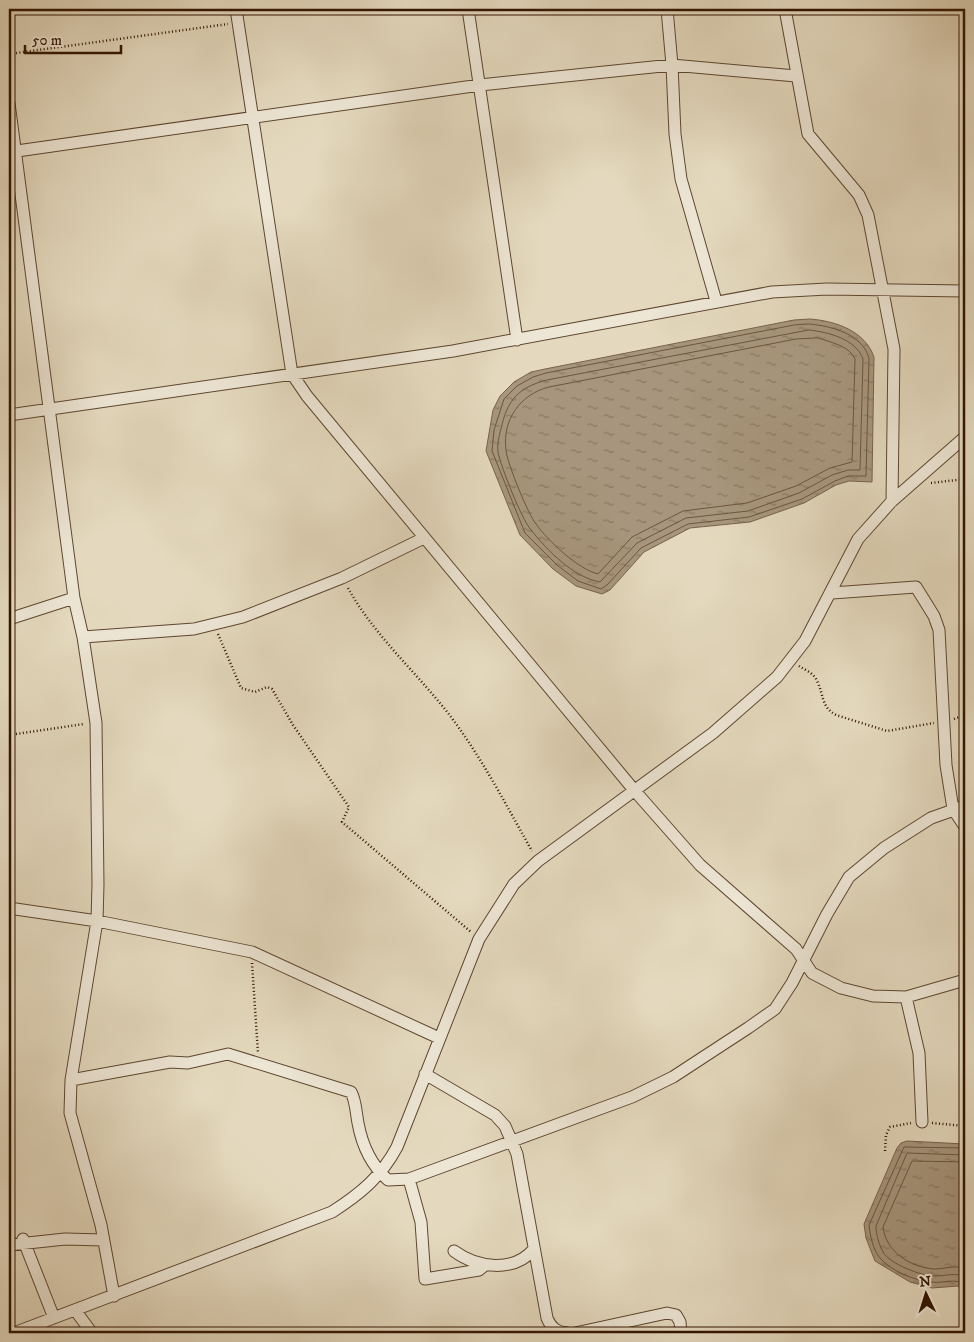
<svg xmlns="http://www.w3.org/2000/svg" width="974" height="1342" viewBox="0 0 974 1342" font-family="'IM FELL DW Pica',serif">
<defs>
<pattern id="water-ripples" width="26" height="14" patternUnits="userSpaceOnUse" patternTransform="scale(1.25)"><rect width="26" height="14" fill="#a7967d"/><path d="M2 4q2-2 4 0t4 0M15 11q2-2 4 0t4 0" fill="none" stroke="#897964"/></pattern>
</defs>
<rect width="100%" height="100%" fill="#e4d9be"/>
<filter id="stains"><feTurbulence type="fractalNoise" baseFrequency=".004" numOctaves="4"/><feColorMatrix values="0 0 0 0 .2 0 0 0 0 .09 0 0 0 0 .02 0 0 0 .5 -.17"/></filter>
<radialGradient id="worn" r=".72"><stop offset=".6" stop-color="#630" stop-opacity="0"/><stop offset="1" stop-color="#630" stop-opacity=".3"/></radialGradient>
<path fill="url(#water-ripples)" stroke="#78624b" d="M810,319C836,321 865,331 874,357L872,482L849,481L836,485L804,503L750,522L690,528L644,552L610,590L602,594L576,586L553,569L520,535L486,451L493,410L500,396L514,382L531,372L545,369L794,320Z
M907,1141L965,1144V1292L958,1286L932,1288L910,1282L875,1261L866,1238L864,1224L897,1148L901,1143Z"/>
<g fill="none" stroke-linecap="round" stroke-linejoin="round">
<path stroke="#6c563e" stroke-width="1" d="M809,324C832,326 862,334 869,358L866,476H848L835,481L802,499L749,517L688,524L641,548L607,585L601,589L578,581L557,565L525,533L492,451L494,430L504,399L517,386L533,377L546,373L794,325Z
M809,330C828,332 856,339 863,359L860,470H848L832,475L799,493L748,511L686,518L637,543L600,582C573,577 548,551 531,530C521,518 501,467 498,452C497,445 499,436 501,429C507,400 519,387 547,380Z
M818,338C830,342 850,346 855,359L852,462L830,468L796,486L747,503L683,511L632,537L598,574C578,569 548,541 536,524C528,514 507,463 506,450C502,419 521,394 549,387L796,339Z
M965,1148L904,1147L869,1225C870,1235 873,1250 880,1258C891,1271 915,1281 932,1282C943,1284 956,1277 965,1285
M965,1155L907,1153L876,1226C876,1235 879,1244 883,1252C890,1264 921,1276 935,1276C945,1276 956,1272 965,1277
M965,1162L912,1161L883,1227C886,1252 910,1267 934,1269C944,1269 955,1265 965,1268"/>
<g stroke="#5e4630" stroke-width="13">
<path id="street" d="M236,9L292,374L307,396L634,790L700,865L796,949L812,973L841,988L873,996L906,997L965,980
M468,9L517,340
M667,9L672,65L675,134L681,179L716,301
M785,9L808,134L859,195L868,215L894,349L892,501
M9,103L74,598L83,637L96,723L98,884L97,921L71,1080L70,1113L101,1225L114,1296
M10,152L480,85L672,65L796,76
M9,415L453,351L772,292L827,289L965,291
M832,593L916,587L934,616L939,630L946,765L953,809L965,827
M9,619L74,598
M83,637L194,629L243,617L342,578L424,538
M9,908L97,921L252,952L439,1038
M906,997L919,1053L922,1122
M425,1074L495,1115L505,1126L517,1154L547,1318C551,1328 557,1332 567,1333
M71,1080L170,1062L188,1063L228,1054L351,1092C356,1101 356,1113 358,1123C362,1145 371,1165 388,1180L409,1179L632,1097L673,1077L748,1028L775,1009L792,983L827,914L849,877L884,848L931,818L965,806
M409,1179L421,1222L425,1279L479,1270L485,1265
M23,1239L54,1318
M9,1245L65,1239L103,1240
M454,1251C477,1268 514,1273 534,1249
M75,1310L92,1333
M14,1333L332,1212C360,1194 381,1177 397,1147L479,939L514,884L538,861L713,733L777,677L805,641L858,539L892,501L965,437
M575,1333L667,1313L676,1315L680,1322L681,1333"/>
</g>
<path stroke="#321500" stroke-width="2.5" stroke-dasharray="1 2.5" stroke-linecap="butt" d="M962,9L965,13
M9,54L228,24
M931,483L965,479
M348,588C374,635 415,671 448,713C481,756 506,805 532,851
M218,634L241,688L255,692L267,687L272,689L293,725L349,807L342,822L471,932
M799,666C805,670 814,673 817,681C824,695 821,707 836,715L887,731L934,723
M954,719L965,715
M9,735L84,724
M252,963L258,1053
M932,1123L965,1126
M885,1151L886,1135L890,1127L911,1123"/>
<use href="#street" stroke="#ede6d5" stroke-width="11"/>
</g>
<rect width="974" height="1342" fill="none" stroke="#e4d9be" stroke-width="30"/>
<rect x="10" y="10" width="954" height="1322" fill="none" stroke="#321500" stroke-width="2.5"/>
<rect x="15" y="15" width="944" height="1312" fill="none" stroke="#321500"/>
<g transform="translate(926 1294) rotate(356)" stroke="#ede6d5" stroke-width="4" paint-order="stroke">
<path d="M0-4L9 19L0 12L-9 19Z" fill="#321500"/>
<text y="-8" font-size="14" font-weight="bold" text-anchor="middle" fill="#321500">N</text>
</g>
<path d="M25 45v8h96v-8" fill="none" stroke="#321500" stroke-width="2.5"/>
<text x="32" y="45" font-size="15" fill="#321500" stroke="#ede6d5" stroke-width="4" paint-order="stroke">50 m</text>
<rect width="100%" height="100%" filter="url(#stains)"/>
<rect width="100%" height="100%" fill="url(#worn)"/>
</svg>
